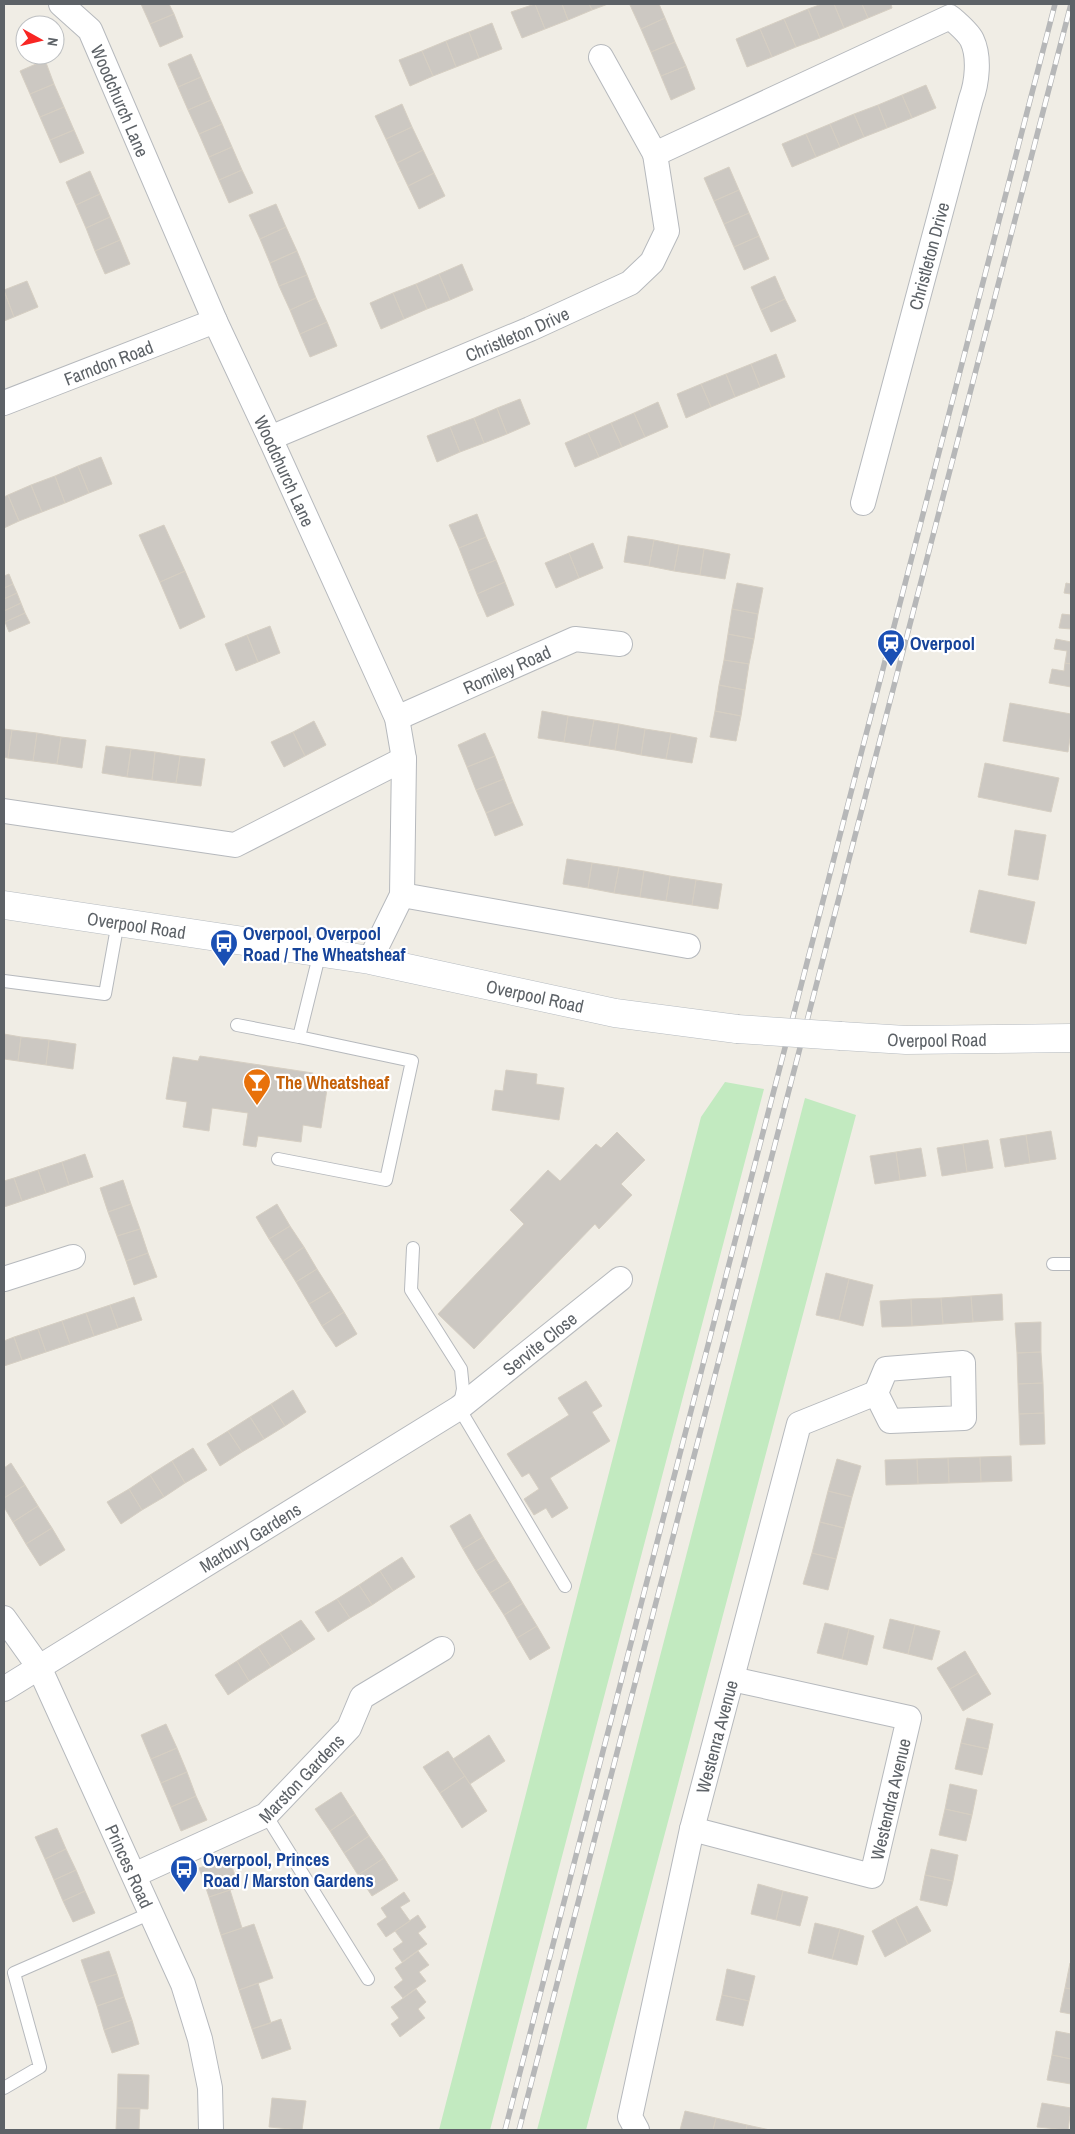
<svg xmlns="http://www.w3.org/2000/svg" width="1075" height="2134" viewBox="0 0 1075 2134" font-family="'Archivo Narrow',sans-serif">
<rect width="100%" height="100%" fill="#f0ede5"/>
<path fill="#c2eac0" d="M725,1082L764,1089L490,2130H439L701,1117Z
M805,1098L856,1115L586,2130H537Z"/>
<path fill="#ccc8c2" stroke="#d6cfc3" d="M141,4H169L174,14L150,24Z
M535,4L545,29L522,38L511,12Z
M535,4H562L568,20L545,29Z
M562,4H589L592,10L568,20Z
M589,4H608L592,10Z
M633,4H659L665,18L641,29L630,5Z
M822,4H834L844,28L820,38L808,9Z
M834,4H862L868,18L844,28Z
M862,4H891L892,8L868,18Z
M808,9L820,38L796,47L784,19Z
M174,14L183,37L160,47L150,24Z
M665,18L675,42L651,52L641,29Z
M784,19L796,47L772,57L760,29Z
M492,23L502,49L479,58L469,32Z
M760,29L772,57L747,67L736,39Z
M469,32L479,58L456,67L446,41Z
M446,41L456,67L433,76L422,51Z
M675,42L686,66L661,76L651,52Z
M422,51L433,76L410,86L399,60Z
M191,54L201,77L178,87L168,64Z
M45,60L54,84L30,94L20,71Z
M686,66L695,89L671,100L661,76Z
M201,77L211,100L188,110L178,87Z
M54,84L64,107L40,117L30,94Z
M926,85L936,108L912,118L902,95Z
M902,95L912,118L887,128L878,105Z
M211,100L222,124L199,134L188,110Z
M402,104L412,127L386,139L375,116Z
M878,105L887,128L864,137L854,114Z
M64,107L74,130L50,140L40,117Z
M854,114L864,137L840,147L830,124Z
M222,124L232,147L209,157L199,134Z
M830,124L840,147L816,157L806,134Z
M412,127L423,150L397,163L386,139Z
M74,130L84,153L60,163L50,140Z
M806,134L816,157L792,167L782,144Z
M232,147L242,170L219,180L209,157Z
M423,150L434,173L408,186L397,163Z
M729,167L739,190L714,201L704,178Z
M242,170L253,193L229,203L219,180Z
M90,171L100,194L76,205L66,182Z
M434,173L445,196L419,209L408,186Z
M739,190L749,213L724,224L714,201Z
M100,194L110,217L86,228L76,205Z
M276,204L286,227L260,239L249,215Z
M749,213L759,236L734,247L724,224Z
M110,217L120,240L95,251L86,228Z
M286,227L297,251L270,263L260,239Z
M759,236L769,259L744,270L734,247Z
M120,240L130,264L105,274L95,251Z
M297,251L307,275L279,286L270,263Z
M462,264L473,290L450,300L439,274Z
M439,274L450,300L427,309L416,284Z
M307,275L316,298L290,310L279,286Z
M775,276L785,299L761,310L751,287Z
M27,281L38,307L14,317L4,290Z
M416,284L427,309L404,319L393,293Z
M4,291L14,317L4,321Z
M393,293L404,319L381,329L370,303Z
M316,298L327,322L300,334L290,310Z
M785,299L796,321L771,332L761,310Z
M327,322L337,346L310,357L300,334Z
M776,354L785,377L760,387L751,364Z
M751,364L760,387L735,397L726,374Z
M726,374L735,397L711,407L701,384Z
M701,384L711,407L686,418L677,394Z
M520,399L530,424L507,434L497,408Z
M658,402L668,427L645,437L634,413Z
M497,408L507,434L484,443L474,418Z
M634,413L645,437L622,447L611,423Z
M474,418L484,443L460,452L450,427Z
M611,423L622,447L599,457L588,433Z
M450,427L460,452L437,462L427,436Z
M588,433L599,457L575,467L565,443Z
M101,457L112,484L89,493L78,466Z
M78,466L89,493L65,503L55,476Z
M55,476L65,503L42,512L31,485Z
M31,485L42,512L19,521L8,495Z
M8,495L19,521L4,528V497Z
M477,514L486,537L459,548L449,525Z
M164,525L185,571L160,582L139,535Z
M628,536L654,540L649,566L624,562Z
M486,537L496,560L468,571L459,548Z
M654,540L679,545L674,571L649,566Z
M593,543L603,568L579,578L569,553Z
M679,545L704,549L700,575L674,571Z
M704,549L730,554L725,579L700,575Z
M569,553L579,578L556,588L545,563Z
M496,560L505,582L477,594L468,571Z
M185,571L205,617L180,629L160,582Z
M9,574L13,584L4,588V576Z
M505,582L514,605L487,617L477,594Z
M737,583L763,588L758,614L732,609Z
M1066,583L1071,584V594L1064,593Z
M13,584L17,593L4,599V588Z
M17,593L21,603L4,611V599Z
M21,603L25,613L5,622L4,611Z
M732,609L758,614L754,639L728,634Z
M25,613L30,623L9,632L5,622Z
M1062,614L1071,615V629L1059,628Z
M270,626L280,653L258,662L247,635Z
M728,634L754,639L749,664L724,660Z
M247,635L258,662L236,671L225,644Z
M1056,639L1071,642V664L1065,663L1067,651L1054,649Z
M724,660L749,664L745,690L719,685Z
M1065,663L1071,664V687L1049,683L1052,669L1064,671Z
M719,685L745,690L741,716L715,711Z
M1010,703L1071,714V731L1068,752L1003,741Z
M542,711L568,716L564,742L538,738Z
M715,711L741,716L736,741L710,737Z
M568,716L594,720L589,746L564,742Z
M594,720L619,724L615,750L589,746Z
M314,721L326,745L305,756L293,732Z
M619,724L645,729L641,755L615,750Z
M4,729L12,730L8,758L4,757Z
M645,729L671,733L666,759L641,755Z
M12,730L37,733L33,761L8,758Z
M293,732L305,756L284,767L271,742Z
M37,733L61,737L57,764L33,761Z
M485,733L495,756L467,767L458,745Z
M671,733L697,738L692,763L666,759Z
M61,737L86,740L82,768L57,764Z
M106,746L131,749L127,777L102,773Z
M131,749L155,752L152,780L127,777Z
M155,752L180,756L176,783L152,780Z
M180,756L205,759L201,786L176,783Z
M495,756L504,779L476,790L467,767Z
M985,763L1059,778L1051,812L978,797Z
M504,779L513,802L486,813L476,790Z
M513,802L523,825L495,836L486,813Z
M1015,830L1046,835L1038,880L1008,875Z
M567,859L592,863L588,888L563,884Z
M592,863L619,867L614,893L588,888Z
M619,867L644,871L640,897L614,893Z
M644,871L670,876L666,901L640,897Z
M670,876L696,880L692,905L666,901Z
M696,880L722,884L718,909L692,905Z
M979,890L1035,902L1026,944L970,932Z
M4,1034L21,1037L18,1061L4,1059Z
M21,1037L49,1040L46,1065L18,1061Z
M49,1040L76,1044L73,1069L46,1065Z
M200,1056L313,1073L311,1086L327,1089L321,1128L303,1125L301,1142L258,1136L256,1147L243,1145L248,1113L212,1108L209,1131L183,1127L187,1102L166,1099L173,1057L198,1061Z
M506,1070L537,1074L536,1084L564,1088L559,1120L492,1110L495,1090L503,1091Z
M1051,1131L1056,1159L1030,1163L1026,1135Z
M617,1132L645,1160L621,1184L632,1195L599,1229L595,1224L474,1349L438,1314L524,1224L510,1210L548,1170L560,1181L596,1144L601,1148Z
M1026,1135L1030,1163L1005,1167L1000,1139Z
M988,1140L993,1168L967,1172L963,1144Z
M963,1144L967,1172L942,1176L937,1148Z
M921,1148L926,1176L900,1180L896,1152Z
M896,1152L900,1180L875,1184L870,1156Z
M85,1154L93,1177L69,1185L62,1162Z
M62,1162L69,1185L46,1193L38,1170Z
M38,1170L46,1193L22,1201L14,1178Z
M14,1178L22,1201L4,1207V1181Z
M123,1180L131,1204L108,1212L100,1188Z
M131,1204L140,1229L117,1236L108,1212Z
M277,1204L290,1226L269,1239L256,1217Z
M290,1226L304,1247L283,1261L269,1239Z
M140,1229L148,1253L126,1261L117,1236Z
M304,1247L317,1269L296,1282L283,1261Z
M148,1253L157,1277L134,1285L126,1261Z
M317,1269L331,1291L309,1304L296,1282Z
M826,1273L849,1279L839,1320L816,1315Z
M849,1279L873,1285L863,1326L839,1320Z
M331,1291L344,1312L322,1326L309,1304Z
M1002,1294L1003,1320L973,1322L971,1296Z
M971,1296L973,1322L943,1324L941,1298Z
M134,1297L142,1320L118,1328L110,1305Z
M941,1298L943,1324L912,1326L911,1299Z
M911,1299L912,1326L882,1327L880,1301Z
M110,1305L118,1328L94,1336L86,1313Z
M344,1312L357,1334L336,1347L322,1326Z
M86,1313L94,1336L70,1344L62,1321Z
M62,1321L70,1344L46,1352L38,1329Z
M1041,1322V1352L1017,1353L1015,1323Z
M38,1329L46,1352L22,1360L14,1337Z
M14,1337L22,1360L4,1366V1341Z
M1041,1352L1043,1383L1018,1384L1017,1353Z
M586,1381L602,1406L592,1412L610,1441L550,1478L568,1508L552,1518L546,1508L534,1515L524,1499L539,1489L529,1473L522,1477L507,1454L569,1415L558,1398Z
M1043,1383L1044,1413L1019,1414L1018,1384Z
M293,1390L306,1412L285,1426L271,1404Z
M271,1404L285,1426L264,1439L250,1417Z
M1044,1413L1045,1444L1020,1445L1019,1414Z
M250,1417L264,1439L242,1452L228,1431Z
M228,1431L242,1452L220,1466L207,1444Z
M193,1448L207,1470L185,1483L172,1461Z
M1011,1456L1012,1481L981,1482L980,1457Z
M980,1457L981,1482L949,1483L948,1458Z
M948,1458L949,1483L918,1484L917,1459Z
M837,1459L861,1466L852,1497L828,1491Z
M917,1459L918,1484L886,1485L885,1460Z
M172,1461L185,1483L164,1497L150,1475Z
M11,1463L25,1485L4,1498V1468Z
M150,1475L164,1497L142,1510L129,1489Z
M25,1485L38,1506L13,1522L4,1507V1498Z
M129,1489L142,1510L121,1524L107,1502Z
M828,1491L852,1497L844,1528L820,1522Z
M38,1506L52,1528L26,1544L13,1522Z
M470,1514L483,1537L463,1549L450,1526Z
M820,1522L844,1528L836,1559L812,1553Z
M52,1528L65,1550L40,1566L26,1544Z
M483,1537L496,1559L476,1571L463,1549Z
M812,1553L836,1559L828,1590L803,1584Z
M402,1557L415,1577L393,1591L380,1571Z
M496,1559L510,1581L490,1593L476,1571Z
M380,1571L393,1591L372,1605L359,1585Z
M510,1581L523,1603L504,1615L490,1593Z
M359,1585L372,1605L350,1618L337,1599Z
M337,1599L350,1618L328,1632L315,1612Z
M523,1603L537,1626L517,1638L504,1615Z
M890,1619L915,1625L908,1654L883,1648Z
M301,1620L315,1639L293,1653L280,1633Z
M825,1623L849,1629L842,1659L817,1653Z
M915,1625L940,1631L932,1660L908,1654Z
M537,1626L550,1648L530,1660L517,1638Z
M849,1629L874,1636L867,1665L842,1659Z
M280,1633L293,1653L271,1667L258,1647Z
M258,1647L271,1667L249,1681L237,1661Z
M965,1651L978,1673L950,1689L937,1668Z
M237,1661L249,1681L228,1695L215,1675Z
M978,1673L991,1694L963,1711L950,1689Z
M967,1718L993,1724L988,1749L961,1743Z
M166,1724L177,1748L151,1759L141,1735Z
M489,1735L505,1761L470,1784L453,1759Z
M961,1743L988,1749L982,1775L955,1769Z
M177,1748L187,1772L161,1783L151,1759Z
M448,1751L465,1776L440,1793L423,1767Z
M187,1772L196,1796L171,1807L161,1783Z
M465,1776L487,1811L462,1828L440,1793Z
M950,1784L977,1790L972,1815L945,1809Z
M341,1792L355,1814L330,1831L315,1809Z
M196,1796L207,1820L181,1831L171,1807Z
M945,1809L972,1815L966,1841L939,1835Z
M355,1814L369,1836L344,1853L330,1831Z
M57,1828L66,1849L45,1859L35,1837Z
M369,1836L384,1858L358,1875L344,1853Z
M66,1849L76,1870L54,1880L45,1859Z
M931,1849L958,1855L953,1881L925,1875Z
M229,1858L239,1887L209,1897L199,1868Z
M384,1858L398,1880L372,1896L358,1875Z
M76,1870L85,1891L63,1901L54,1880Z
M925,1875L953,1881L947,1906L920,1900Z
M758,1884L783,1891L776,1920L751,1914Z
M230,1890L242,1928L221,1935L209,1897Z
M85,1891L95,1913L73,1922L63,1901Z
M783,1891L808,1897L800,1926L776,1920Z
M404,1892L410,1901L400,1907L410,1921L386,1937L377,1924L387,1917L381,1908Z
M917,1906L931,1931L908,1944L895,1918Z
M418,1915L426,1927L418,1933L427,1944L402,1962L393,1949L403,1942L395,1931Z
M895,1918L908,1944L885,1957L872,1931Z
M815,1923L840,1929L832,1959L808,1953Z
M254,1924L273,1978L239,1990L221,1935Z
M840,1929L864,1936L857,1965L832,1959Z
M109,1951L117,1974L89,1983L81,1960Z
M418,1951L429,1965L419,1972L426,1981L403,1998L394,1987L403,1980L395,1968Z
M1070,1963H1071V1989L1065,1988Z
M727,1969L755,1976L749,2001L722,1995Z
M117,1974L124,1997L97,2006L89,1983Z
M258,1983L271,2023L252,2029L239,1990Z
M1065,1988L1071,1989V2014L1060,2012Z
M416,1989L426,2002L418,2009L425,2018L400,2037L391,2024L399,2018L391,2007Z
M722,1995L749,2001L743,2026L716,2020Z
M124,1997L132,2020L104,2030L97,2006Z
M281,2019L291,2049L262,2059L252,2029Z
M132,2020L139,2044L112,2053L104,2030Z
M1056,2031L1071,2034V2059L1052,2055Z
M1052,2055L1071,2059V2084L1047,2080Z
M118,2074L149,2075L148,2109L117,2108Z
M272,2098L306,2101L302,2130L269,2127Z
M1042,2103L1071,2108L1068,2130L1037,2127Z
M117,2108H140L139,2130H116Z
M685,2111L716,2118L713,2130H680Z
M716,2118L747,2125L746,2130H713Z
M747,2125L770,2130H746Z"/>
<g fill="none" stroke-linecap="round" stroke-linejoin="round">
<g stroke="#b6b9bd" stroke-width="14">
<path id="lane" d="M4,981L105,994L118,922
M237,1025L299,1037L320,952
M278,1159L386,1180L412,1061L299,1037
M413,1248L411,1290L461,1369L463,1389L459,1408L565,1586
M1053,1264H1071
M266,1815L368,1979
M4,2088L40,2067L14,1973L151,1913"/>
</g>
<g stroke="#b6b9bd" stroke-width="26">
<g id="street">
<path id="s1" d="M61,4L90,30L215,321L270,438L397,718L404,759L402,895L370,960"/>
<path d="M601,57L655,154"/>
<path id="s2" d="M4,403L215,321"/>
<path id="s3" d="M270,438L530,329L630,283L652,262L667,231L655,154L950,17C957,23 968,32 972,40C980,57 977,83 971,99L863,503"/>
<path id="s4" d="M397,718L575,639L620,644"/>
<path d="M4,811L235,845L404,759"/>
<path d="M402,895L688,946"/>
<path d="M4,1279L73,1257"/>
<path d="M963,1363L964,1418L890,1421L876,1393L886,1369Z"/>
<path id="s5" d="M4,1618L39,1667L183,1984L200,2039L210,2088L211,2130"/>
<path id="s6" d="M4,1689L459,1408L620,1279"/>
<path id="s7" d="M692,1829L872,1876L909,1718L732,1679"/>
<path id="s8" d="M134,1875L266,1815L349,1728L362,1697L442,1649"/>
<path id="s9" d="M637,2130L630,2117L692,1829L799,1424L876,1393"/>
</g>
</g>
<g stroke="#b6bbc0" stroke-width="29">
<g id="secondary">
<path id="s10" d="M4,905L370,960L615,1013L737,1029"/>
<path id="s11" d="M841,1036L906,1040L1071,1038"/>
</g>
</g>
<use href="#lane" stroke="#fff" stroke-width="12"/>
<use href="#street" stroke="#fff" stroke-width="24"/>
<use href="#secondary" stroke="#fff" stroke-width="28"/>
<g stroke="#b6b7b8" stroke-width="5.5">
<path id="rail" d="M505,2130L1055,4
M519,2130L1071,4"/>
</g>
<use href="#rail" stroke="#fff" stroke-width="4" stroke-dasharray="11" stroke-linecap="butt"/>
<g stroke="#b6bbc0" stroke-width="29" stroke-linecap="butt">
<path id="secondary-bridge" d="M737,1029L841,1036"/>
</g>
<use href="#secondary-bridge" stroke="#fff" stroke-width="28"/>
</g>
<defs>
<g id="station-pin" transform="scale(1.4375)"><path d="M0 17L-7.5 6A9.5 9.5 0 1 1 7.5 6Z" fill="#1a4fb4" stroke="#fff"/><path d="M-3-6H3Q5-6 5-4V2Q5 4 3 4L4.5 6H3L1.5 4h-3L-3 6H-4.5L-3 4Q-5 4-5 2V-4Q-5-6-3-6ZM-3.5-4v3h7v-3ZM-3.5 1v1.5H-2V1ZM2 1v1.5H3.5V1Z" fill="#fff"/></g>
<g id="bus-pin" transform="scale(1.4375)"><path d="M0 17L-7.5 6A9.5 9.5 0 1 1 7.5 6Z" fill="#1a4fb4" stroke="#fff"/><path d="M-5-6H5V4H4V6H2V4H-2V6H-4V4H-5ZM-3.5-4V0h7V-4ZM-3.5 1.2v1.5H-2V1.2ZM2 1.2v1.5H3.5V1.2Z" fill="#fff"/></g>
<g id="bar-pin" transform="scale(1.4375)"><path d="M0 17L-7.5 6A9.5 9.5 0 1 1 7.5 6Z" fill="#e8710a" stroke="#fff"/><path d="M-6-5H6L.8 .8V4.5H3.5V6h-7V4.5H-.8V.8Z" fill="#fff"/></g>
</defs>
<g fill-rule="evenodd">
<use href="#station-pin" x="891" y="643"/>
<use href="#bus-pin" x="224" y="943"/>
<use href="#bar-pin" x="257" y="1082"/>
<use href="#bus-pin" x="184" y="1869"/>
</g>
<g text-anchor="middle" dominant-baseline="central" stroke-width="4.5" stroke-linejoin="round" paint-order="stroke">
<g font-size="18" fill="#5d6267" stroke="#fff">
<text stroke="none"><textPath href="#s1" startOffset="116">Woodchurch Lane</textPath></text>
<text transform="translate(929 256) rotate(-75)">Christleton Drive</text>
<text stroke="none"><textPath href="#s3" startOffset="268">Christleton Drive</textPath></text>
<text stroke="none"><textPath href="#s2" startOffset="112">Farndon Road</textPath></text>
<text stroke="none"><textPath href="#s1" startOffset="521">Woodchurch Lane</textPath></text>
<text stroke="none"><textPath href="#s4" startOffset="120">Romiley Road</textPath></text>
<text stroke="none"><textPath href="#s10" startOffset="134">Overpool Road</textPath></text>
<text stroke="none"><textPath href="#s10" startOffset="539">Overpool Road</textPath></text>
<text stroke="none"><textPath href="#s11" startOffset="96">Overpool Road</textPath></text>
<text stroke="none"><textPath href="#s6" startOffset="638">Servite Close</textPath></text>
<text stroke="none"><textPath href="#s6" startOffset="289">Marbury Gardens</textPath></text>
<text stroke="none"><textPath href="#s9" startOffset="405">Westenra Avenue</textPath></text>
<text stroke="none"><textPath href="#s8" startOffset="196">Marston Gardens</textPath></text>
<text stroke="none"><textPath href="#s7" startOffset="265">Westendra Avenue</textPath></text>
<text stroke="none"><textPath href="#s5" startOffset="279">Princes Road</textPath></text>
</g>
<g font-size="18" font-weight="bold" fill="#164399" stroke="#fff" text-anchor="start">
<text x="910" y="643">Overpool</text>
<text x="243" y="933">Overpool, Overpool<tspan x="243" dy="21">Road / The Wheatsheaf</tspan></text>
<text x="203" y="1859">Overpool, Princes<tspan x="203" dy="21">Road / Marston Gardens</tspan></text>
</g>
<g font-size="18" font-weight="bold" fill="#c56008" stroke="#fff" text-anchor="start">
<text x="276" y="1082">The Wheatsheaf</text>
</g>
</g>
<rect width="1075" height="2134" fill="none" stroke="#5d6267" stroke-width="10"/>
<g transform="translate(40 40) rotate(98)"><circle r="24" fill="#ffffff" stroke="#bec0c2"/>
<path d="M0-4L9 19L0 12L-9 19Z" fill="#f82623"/>
<text y="-8" font-size="14" font-weight="bold" text-anchor="middle" fill="#5d6267">N</text>
</g>
</svg>
